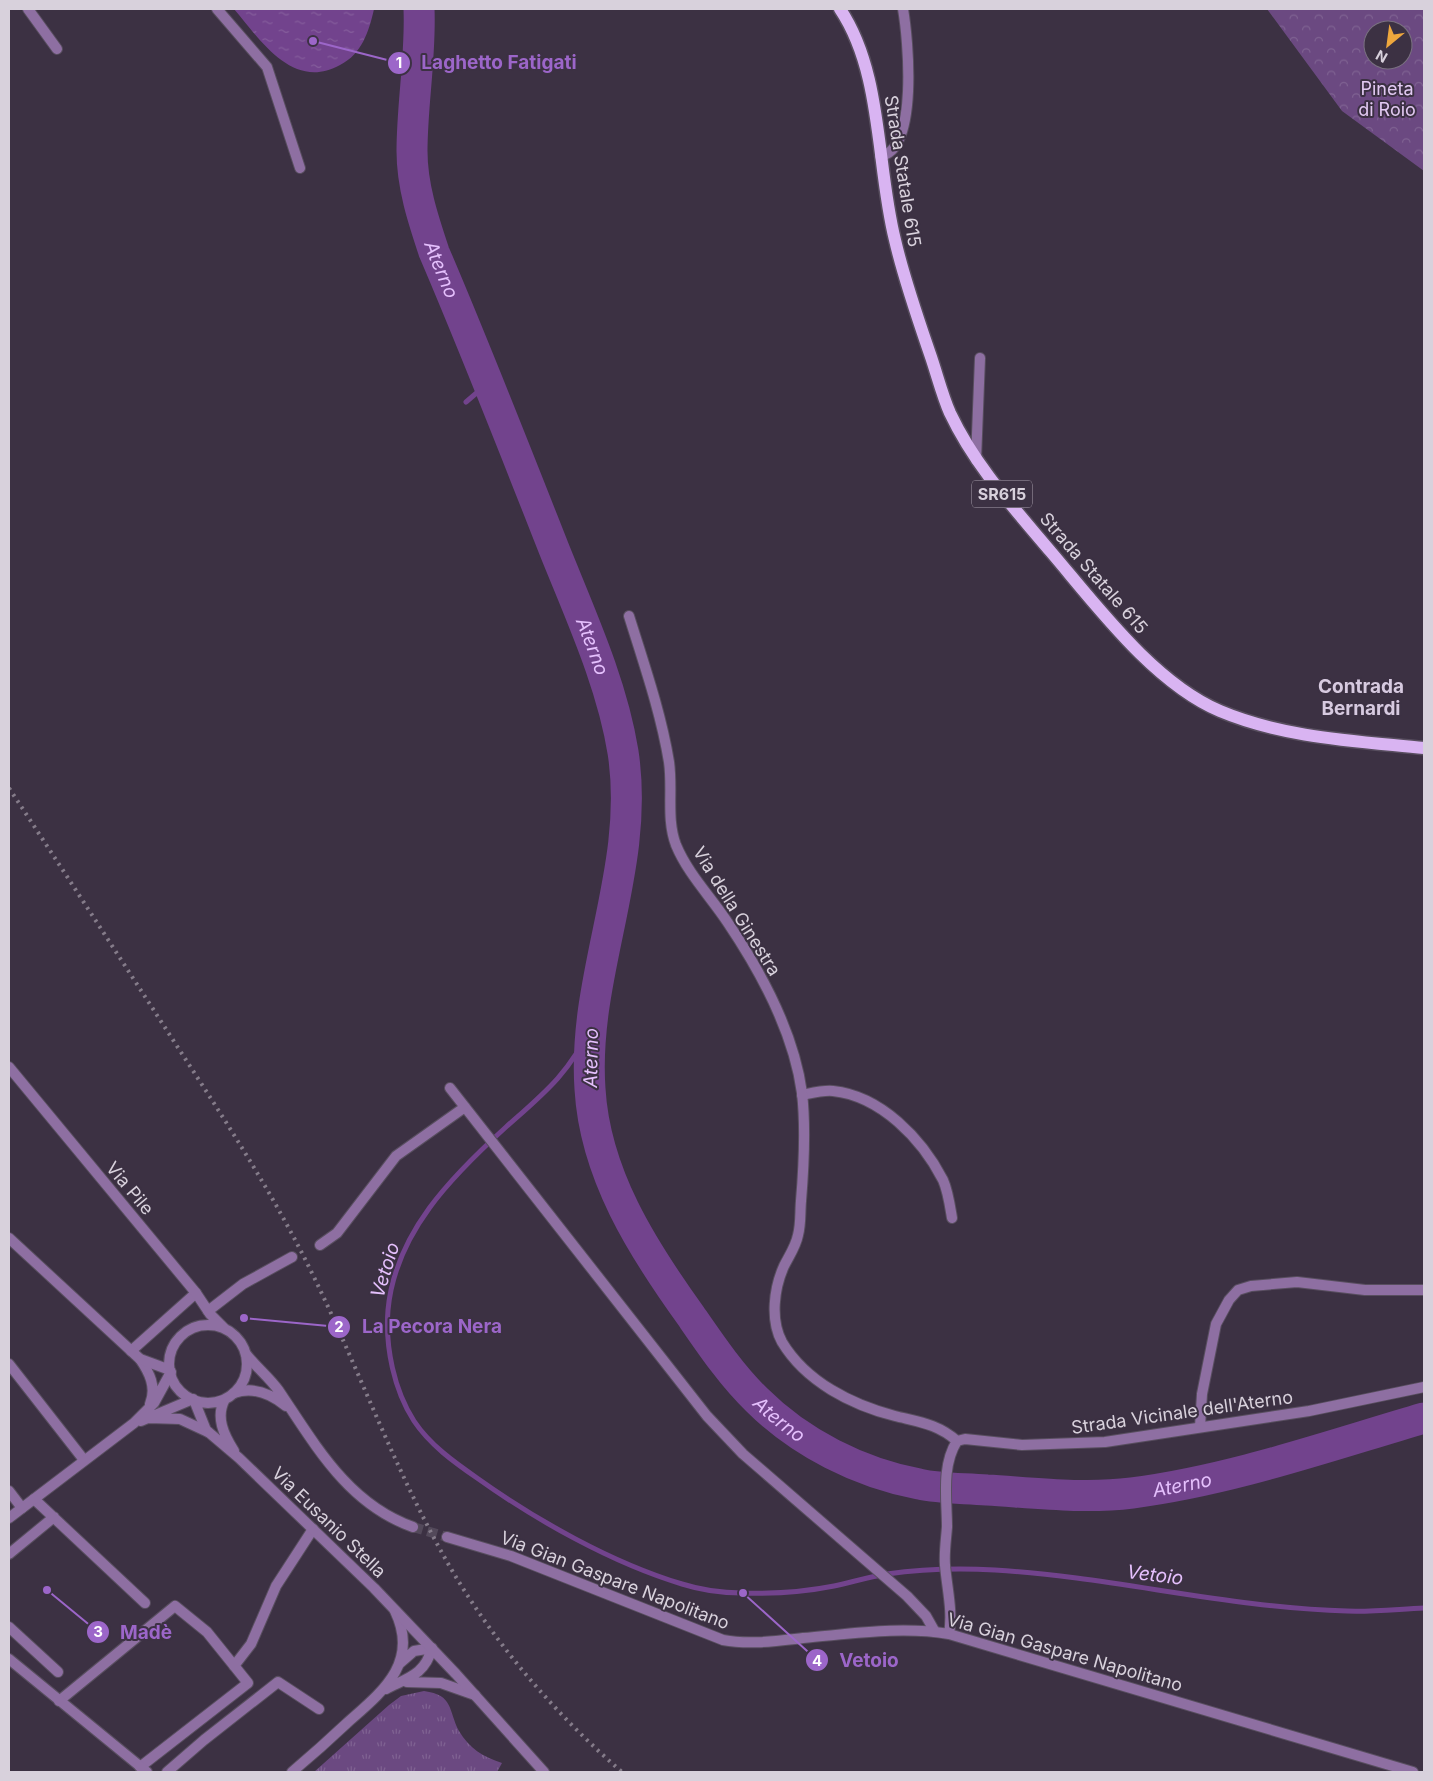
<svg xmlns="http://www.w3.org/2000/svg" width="1433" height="1781" viewBox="0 0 1433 1781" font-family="Inter,sans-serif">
<defs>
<pattern id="grass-tufts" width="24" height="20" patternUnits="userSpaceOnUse" patternTransform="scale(1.25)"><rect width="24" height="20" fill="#6b4981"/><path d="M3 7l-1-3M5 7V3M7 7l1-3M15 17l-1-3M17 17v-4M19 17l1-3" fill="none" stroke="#7f6292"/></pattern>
<pattern id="forest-crowns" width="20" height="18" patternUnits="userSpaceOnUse" patternTransform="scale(1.25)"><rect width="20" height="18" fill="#6b4981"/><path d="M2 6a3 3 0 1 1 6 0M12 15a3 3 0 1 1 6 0" fill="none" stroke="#7f6292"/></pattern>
<pattern id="water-ripples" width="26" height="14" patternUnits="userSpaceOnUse" patternTransform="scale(1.25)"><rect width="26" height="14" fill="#72438d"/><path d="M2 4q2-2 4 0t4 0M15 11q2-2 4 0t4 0" fill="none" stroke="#855d9c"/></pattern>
</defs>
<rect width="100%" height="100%" fill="#3c3143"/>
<path fill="url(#grass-tufts)" d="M424,1691C454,1695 448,1710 459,1731C469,1748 483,1757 502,1763L497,1772H314L389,1705L401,1696Z"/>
<path fill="url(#forest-crowns)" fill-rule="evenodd" d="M1267,9H1424V171L1342,111ZM1373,30H1403V60H1373Z"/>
<path fill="url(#water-ripples)" d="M234,9H374C369,31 362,54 340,65C293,91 261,41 234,9Z"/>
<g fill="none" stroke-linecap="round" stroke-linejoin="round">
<path stroke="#72438d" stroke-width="5" d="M466,402L480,390L486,377
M590,1028C570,1073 542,1095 506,1127C452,1176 395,1233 388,1310C385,1347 394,1390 414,1421C430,1445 454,1462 477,1478C536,1520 612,1563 682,1584C701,1590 722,1593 742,1593C773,1594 804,1592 834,1586C852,1582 869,1577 887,1574C922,1569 959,1568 995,1570C1113,1577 1229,1608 1347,1611C1373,1612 1399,1609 1424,1608"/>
<path stroke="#72438d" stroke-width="31" id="s1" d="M419,9C421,56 412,104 412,151C412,186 423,219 434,252C476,350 515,450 554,549C580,614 612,683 623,752C641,868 582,974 590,1089C595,1174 642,1248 691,1316C711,1345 732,1376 757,1400C800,1443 860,1473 919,1484C941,1489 964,1488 987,1490C1035,1493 1084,1499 1132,1493C1232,1480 1328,1446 1424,1418"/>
<path stroke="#53495a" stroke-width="10" stroke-dasharray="10 5" stroke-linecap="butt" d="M413,1527L447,1537"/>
<g stroke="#584e5f" stroke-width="12">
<path id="service" d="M28,9L57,49
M976,460L980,358
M450,1088L707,1416L743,1454L907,1596L926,1616L935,1632
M802,1095C812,1093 823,1090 833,1091C881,1096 922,1139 943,1180C948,1191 950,1206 952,1218
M320,1245L337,1233L396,1156L465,1107
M208,1311L243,1284L292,1257
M9,1364L84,1460
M1200,1427L1202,1394L1216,1324L1229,1300L1238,1290L1251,1286L1297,1282L1365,1290H1424
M9,1491L22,1508
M34,1499L145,1603
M9,1554L54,1517
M9,1627L58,1672
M234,1666L251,1644L276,1586L313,1529
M59,1701L175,1606L207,1632L248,1683L140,1767
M167,1772L204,1740L278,1682L319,1709"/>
</g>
<g stroke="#584e5f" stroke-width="12">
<path id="pedestrian" d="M131,1351L196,1293"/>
</g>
<g stroke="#584e5f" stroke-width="12">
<path id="minor" d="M217,9L267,67L300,168
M880,156C919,151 908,38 903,9
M629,616C644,664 661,713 669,762C673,790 666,819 676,845C688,874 711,897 728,923C761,972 794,1033 802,1093C806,1128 804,1165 801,1201C800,1212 801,1224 798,1235C796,1246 789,1256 784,1266C774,1288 770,1320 782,1342C806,1382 852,1405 895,1416C919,1422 938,1424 957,1441
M246,1354C256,1367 269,1377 279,1391C316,1446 348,1504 413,1527
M140,1359C149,1372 157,1387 150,1404
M234,1393C253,1386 271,1394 286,1406
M149,1418L180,1419L208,1432
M141,1421L193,1399
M9,1518L134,1423L154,1403L171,1372
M447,1537L511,1556L723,1640C749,1645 776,1641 803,1638C851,1634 901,1626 949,1634L1413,1772
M949,1634C953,1611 947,1589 945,1565C944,1553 946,1540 947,1527C947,1500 941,1466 957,1441L965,1439L1022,1445L1105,1442L1309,1411L1424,1387
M9,1659L147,1772
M407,1682L441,1683L475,1695
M386,1689C407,1678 425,1675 432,1648L414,1651L399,1664
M292,1772C311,1756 329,1740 347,1723C382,1692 420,1663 395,1611"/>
</g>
<g stroke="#584e5f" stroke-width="12">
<path id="tertiary" d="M9,1067L196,1293L210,1314L225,1329
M9,1238L140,1359L170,1370
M169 1364a39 39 0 1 1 78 0a39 39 0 1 1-78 0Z
M225,1399C215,1417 224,1435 234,1451
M194,1400L206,1430L239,1458L374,1588L456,1674L544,1772"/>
</g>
<g stroke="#584e5f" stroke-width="15">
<path id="primary" d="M840,9C883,73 876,165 895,240C904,279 917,316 930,354C937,374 942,395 950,413C975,466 1014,508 1051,552C1097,606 1154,683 1220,711C1284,738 1356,741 1424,748"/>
</g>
<use href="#service" stroke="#8e6fa2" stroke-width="10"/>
<use href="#pedestrian" stroke="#8e6fa2" stroke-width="10"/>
<use href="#minor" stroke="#8e6fa2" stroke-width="10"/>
<use href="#tertiary" stroke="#8e6fa2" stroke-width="10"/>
<use href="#primary" stroke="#d9b4f2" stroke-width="12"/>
<path stroke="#857c8a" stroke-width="4" stroke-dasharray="2.5 5" stroke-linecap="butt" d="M9,788C65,873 120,958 175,1043C221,1114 267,1184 305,1259C356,1360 393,1468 450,1567C495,1644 555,1714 622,1772"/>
</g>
<g text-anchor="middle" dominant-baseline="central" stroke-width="4" stroke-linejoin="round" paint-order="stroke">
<rect fill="#3c3143" stroke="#a9a1ae" stroke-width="1" x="972" y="480.5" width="60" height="27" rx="4"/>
<g font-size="16" font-weight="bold" fill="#d8d1dc">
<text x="1002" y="494">SR615</text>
</g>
<g font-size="18" fill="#e2c9f2" stroke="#3c3143">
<text x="1387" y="88">Pineta<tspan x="1387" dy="21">di Roio</tspan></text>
</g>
<g font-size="18" fill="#d8d1dc" stroke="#3c3143">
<text transform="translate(903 171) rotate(81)">Strada Statale 615</text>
<text transform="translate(1094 573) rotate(49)">Strada Statale 615</text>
<text transform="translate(737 911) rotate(58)">Via della Ginestra</text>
<text transform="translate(130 1188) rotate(50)">Via Pile</text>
<text transform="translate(1182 1412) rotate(-8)">Strada Vicinale dell'Aterno</text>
<text transform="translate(329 1522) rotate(44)">Via Eusanio Stella</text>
<text transform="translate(615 1580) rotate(21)">Via Gian Gaspare Napolitano</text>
<text transform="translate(1065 1652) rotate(16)">Via Gian Gaspare Napolitano</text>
</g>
<g font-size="19" font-style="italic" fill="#e5c0fd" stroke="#3c3143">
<text stroke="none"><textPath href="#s1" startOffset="265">Aterno</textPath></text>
<text stroke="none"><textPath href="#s1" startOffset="671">Aterno</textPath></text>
<text transform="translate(591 1058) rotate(-89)">Aterno</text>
<text transform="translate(385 1270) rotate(-73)">Vetoio</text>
<text stroke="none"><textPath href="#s1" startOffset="1510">Aterno</textPath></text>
<text stroke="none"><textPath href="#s1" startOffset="1930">Aterno</textPath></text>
<text transform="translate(1155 1575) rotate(7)">Vetoio</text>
</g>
<g font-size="19" font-weight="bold" fill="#d7cae0" stroke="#3c3143">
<text x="1361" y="686">Contrada<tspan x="1361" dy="22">Bernardi</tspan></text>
</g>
</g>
<path fill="none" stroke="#9c66c9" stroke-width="2" d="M313 41L399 63M244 1318L339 1327M47 1590L98 1632M743 1593L817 1660"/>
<g fill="#9c66c9" stroke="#3c3143" stroke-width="2">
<circle cx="313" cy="41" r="5"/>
<circle cx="244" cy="1318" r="5"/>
<circle cx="47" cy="1590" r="5"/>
<circle cx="743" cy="1593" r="5"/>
<circle cx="399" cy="63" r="12"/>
<circle cx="339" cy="1327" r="12"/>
<circle cx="98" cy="1632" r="12"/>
<circle cx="817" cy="1660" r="12"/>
</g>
<g font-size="15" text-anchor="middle" font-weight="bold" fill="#fff">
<text x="399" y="68">1</text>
<text x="339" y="1332">2</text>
<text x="98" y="1637">3</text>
<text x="817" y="1666">4</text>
</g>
<g font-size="19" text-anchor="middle" font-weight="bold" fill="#9c66c9" stroke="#3c3143" stroke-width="4" stroke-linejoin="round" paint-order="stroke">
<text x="499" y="69">Laghetto Fatigati</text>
<text x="432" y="1333">La Pecora Nera</text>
<text x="146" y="1639">Madè</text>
<text x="869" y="1667">Vetoio</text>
</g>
<rect width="1433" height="1781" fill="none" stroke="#d8d1dc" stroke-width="20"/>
<g transform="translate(1388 45) rotate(209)"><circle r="24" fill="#3c3143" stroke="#7a7180"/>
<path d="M0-4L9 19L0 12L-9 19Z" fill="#efa73d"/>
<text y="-8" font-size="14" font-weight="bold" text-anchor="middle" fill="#d8d1dc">N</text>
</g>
</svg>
